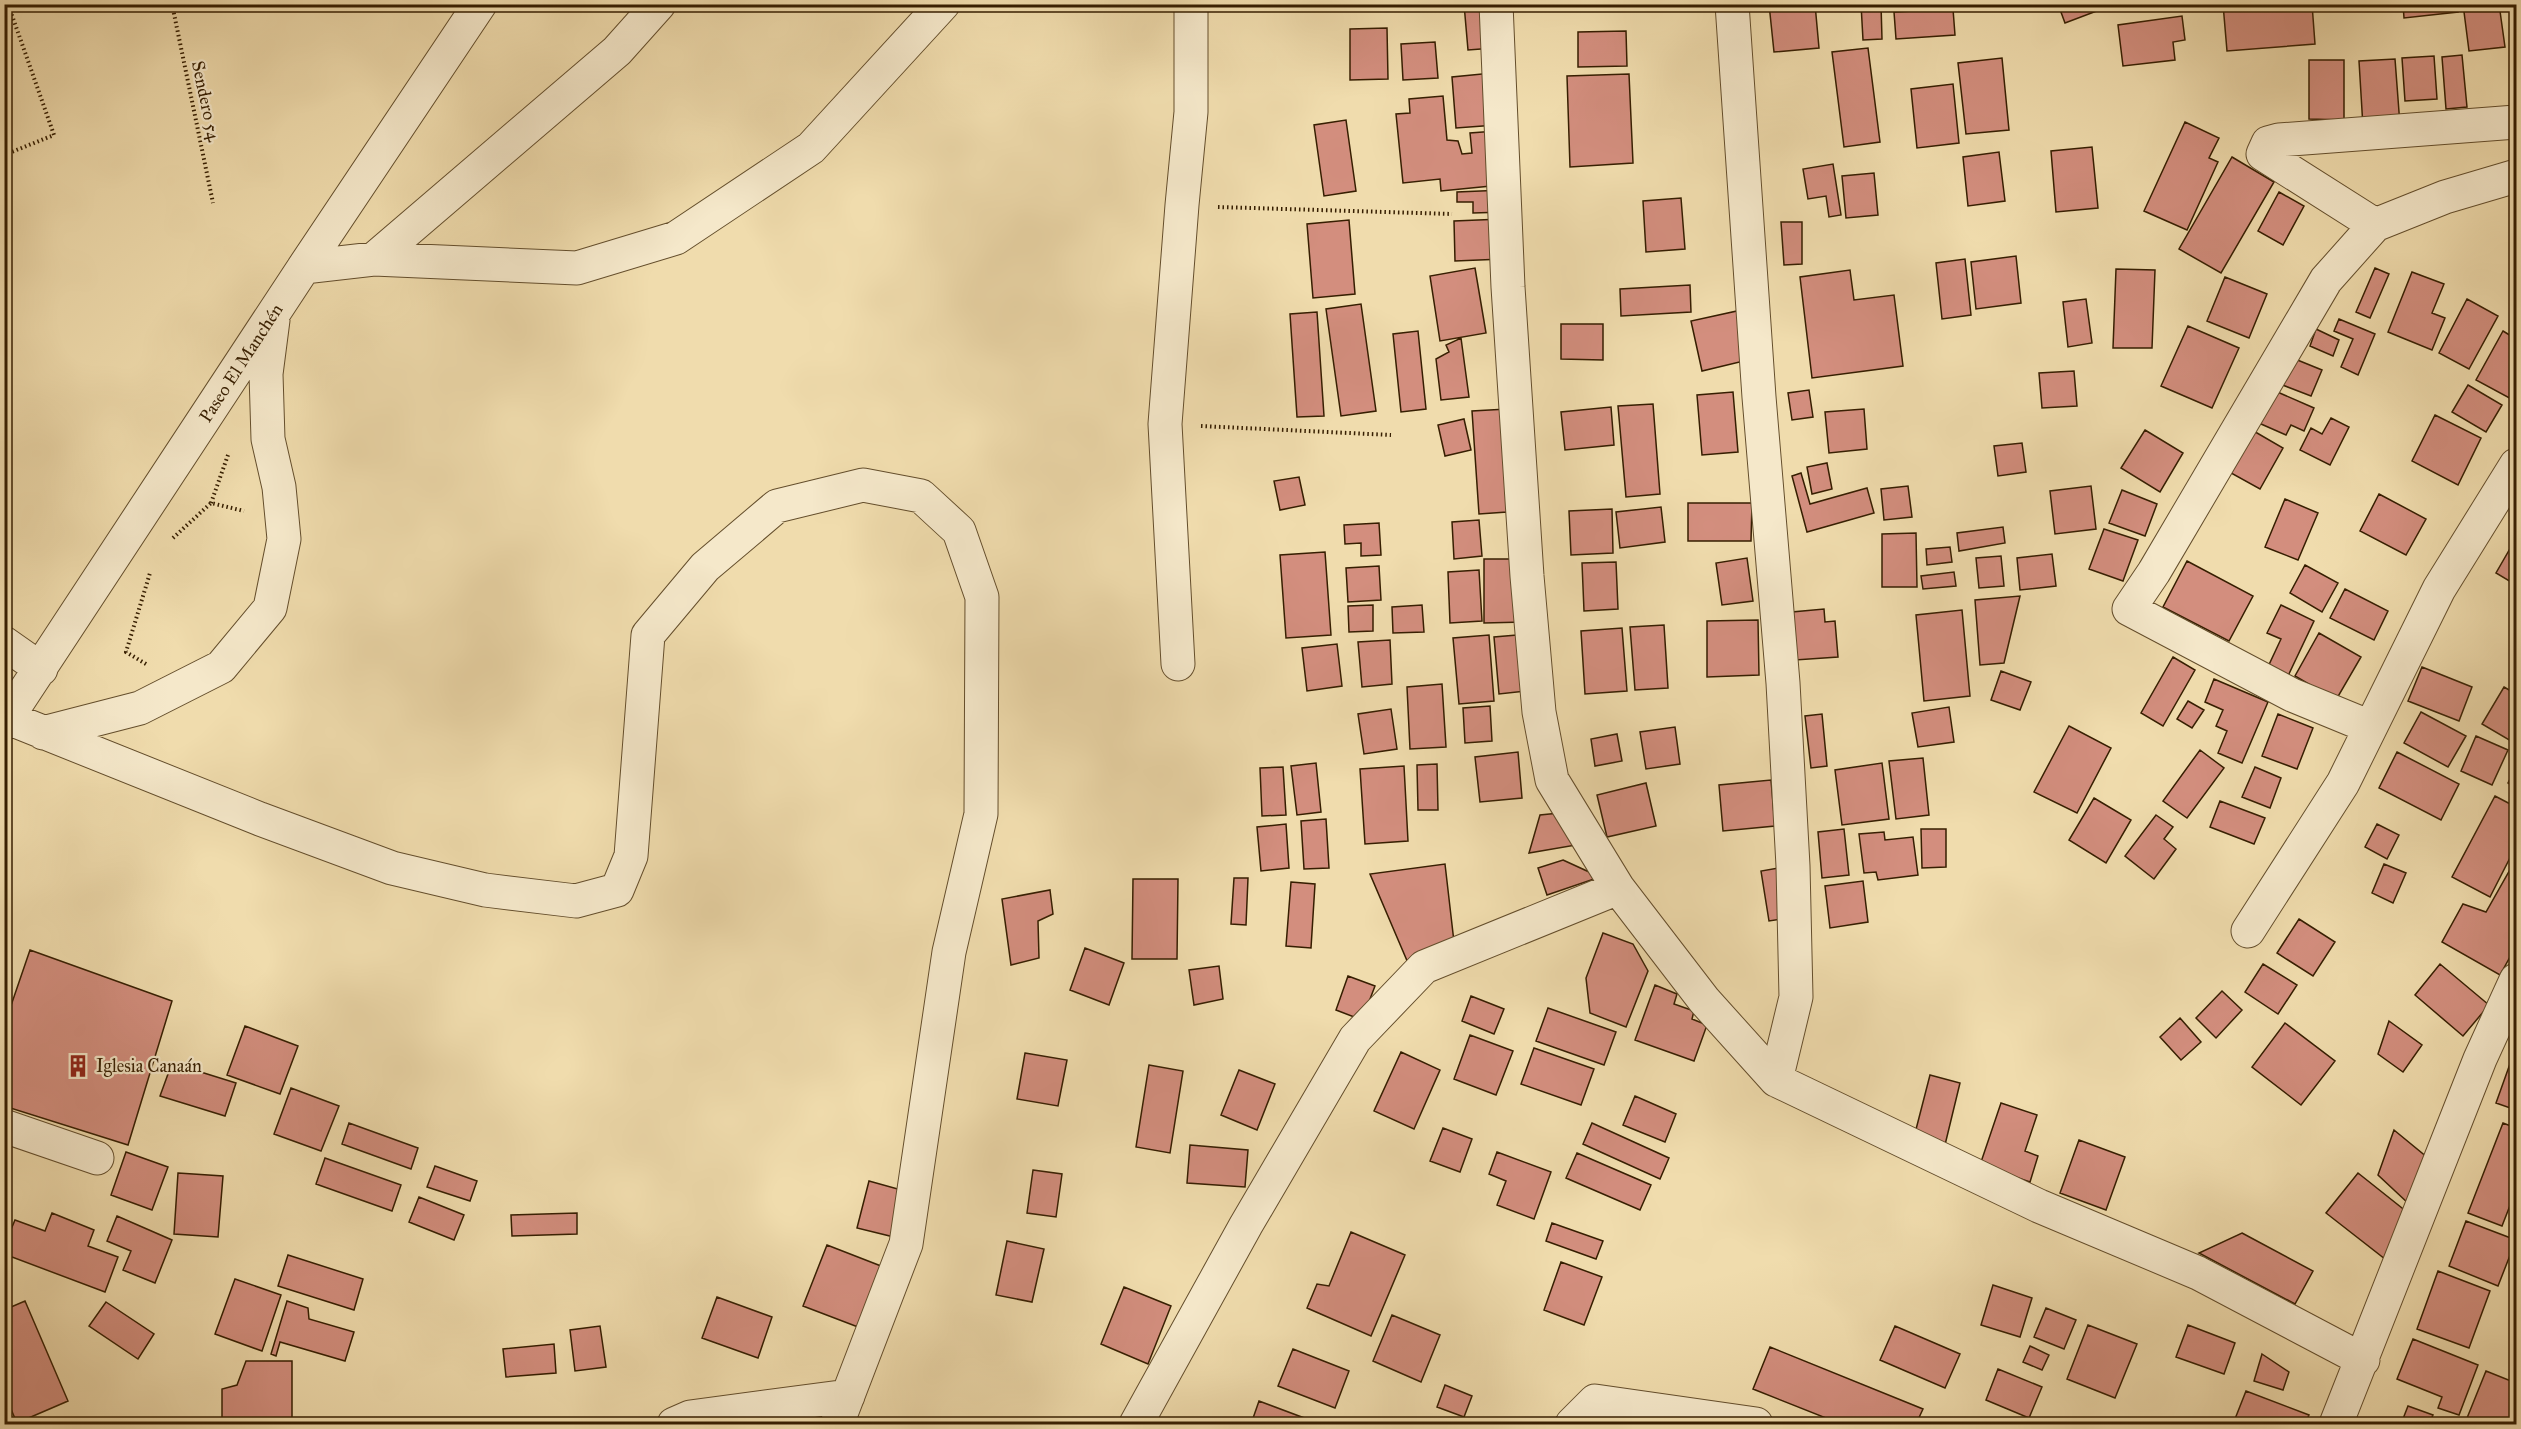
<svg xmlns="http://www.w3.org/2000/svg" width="2521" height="1429" viewBox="0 0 2521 1429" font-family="'IM FELL Great Primer',serif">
<rect width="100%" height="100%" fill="#f0dcad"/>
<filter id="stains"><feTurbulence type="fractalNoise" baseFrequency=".00333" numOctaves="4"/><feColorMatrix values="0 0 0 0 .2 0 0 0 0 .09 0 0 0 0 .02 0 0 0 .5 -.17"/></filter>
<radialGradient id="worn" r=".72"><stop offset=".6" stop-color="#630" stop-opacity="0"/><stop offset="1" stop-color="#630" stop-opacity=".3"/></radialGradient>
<path fill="#d38e7e" stroke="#361e01" stroke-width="1.5" d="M1464,4H1491L1494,48L1468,50Z
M1769,4H1815L1819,48L1774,52Z
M1861,4H1881L1882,39L1863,40Z
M2058,4H2110V6L2065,23Z
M2223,4H2312L2315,44L2227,51Z
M2403,4H2457L2458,12L2404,18Z
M2463,4H2499L2505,47L2469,51Z
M1953,9L1955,35L1896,39L1894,12Z
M2182,16L2185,40L2173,42L2175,60L2123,66L2118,25Z
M1387,28L1388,79L1350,80V29Z
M1626,31L1627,66L1578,67V32Z
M1435,42L1438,78L1403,80L1401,44Z
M1868,48L1880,142L1844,147L1832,52Z
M2462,55L2467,107L2446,109L2442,57Z
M2434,56L2437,99L2405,101L2402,58Z
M2002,58L2009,130L1966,134L1958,63Z
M2395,59L2400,125L2363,127L2359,61Z
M2309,60H2344V120L2309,119Z
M1492,73L1496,125L1456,128L1452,77Z
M1629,74L1633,163L1570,167L1567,76Z
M1953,84L1959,143L1917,148L1911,89Z
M1443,96L1447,140L1458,141L1462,154L1472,153L1470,133L1496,131L1501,185L1441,191L1440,179L1403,183L1396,114L1410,113L1409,99Z
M1346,120L1356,191L1324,196L1314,125Z
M2185,122L2219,138L2209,158L2218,162L2187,230L2144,211Z
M2092,147L2098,208L2056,212L2051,151Z
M1999,152L2005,201L1968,206L1963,157Z
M2232,157L2274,182L2221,273L2179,249Z
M1833,164L1841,215L1829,217L1826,196L1808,199L1803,169Z
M1874,173L1878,215L1846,218L1842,176Z
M1504,190L1505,212L1473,213V202H1457V192Z
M2279,192L2304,206L2283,245L2258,231Z
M1681,198L1685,249L1646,252L1643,201Z
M1502,219L1503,259L1455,261L1454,221Z
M1349,220L1355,294L1313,298L1307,224Z
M1781,222H1802V264L1784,265Z
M2016,256L2021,303L1976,309L1971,262Z
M1965,259L1971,315L1942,319L1936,263Z
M1475,268L1486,333L1440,341L1430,276Z
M2375,268L2389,274L2370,318L2356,312Z
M2116,269L2155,270L2152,348H2113Z
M1850,270L1854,300L1894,295L1903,366L1812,378L1800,277Z
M2412,272L2444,284L2432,313L2445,318L2432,350L2388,332Z
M2225,277L2267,294L2249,338L2207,321Z
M1690,285L1691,312L1621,316L1620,289Z
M2086,299L2092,343L2068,347L2063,302Z
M2467,299L2498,316L2469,369L2439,353Z
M1361,304L1376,411L1341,416L1326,309Z
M1737,311L1748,360L1702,371L1691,321Z
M1317,312L1324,416L1297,417L1290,314Z
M2339,319L2375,334L2358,375L2341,367L2353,339L2334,331Z
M1561,324H1603V360L1561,359Z
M2188,326L2239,348L2212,408L2161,386Z
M2316,329L2339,340L2333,356L2310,346Z
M1418,331L1426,409L1401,412L1393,334Z
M2503,331L2516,339L2515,401L2476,380Z
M1461,338L1469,397L1441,400L1436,359L1449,352L1446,345Z
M2290,357L2322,370L2311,396L2280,384Z
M2074,371L2077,406L2042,408L2039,373Z
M2468,385L2502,405L2486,432L2452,412Z
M2266,387L2314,408L2304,431L2291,425L2286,435L2252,420Z
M1809,390L1813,417L1792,420L1788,393Z
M1733,392L1738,452L1702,455L1697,395Z
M1653,404L1660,494L1626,497L1618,406Z
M1611,407L1614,445L1565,450L1561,412Z
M1507,409V512L1479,514L1472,411Z
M1864,409L1867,449L1829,453L1825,412Z
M2435,415L2481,438L2458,485L2412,461Z
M2331,418L2349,427L2330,465L2300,450L2311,428L2322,434Z
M1464,419L1471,450L1445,456L1438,425Z
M2245,426L2283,448L2260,489L2222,468Z
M2145,430L2183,453L2160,492L2121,468Z
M2022,443L2026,472L1998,476L1994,446Z
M1827,463L1832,489L1812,494L1807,467Z
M1801,473L1810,504L1867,488L1874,513L1807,532L1792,476Z
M1299,477L1305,505L1280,510L1274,481Z
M1908,486L1912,517L1884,520L1881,489Z
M2091,486L2096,529L2055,534L2050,491Z
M2122,490L2157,504L2145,536L2109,523Z
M2379,494L2426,519L2406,555L2360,531Z
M2285,499L2318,513L2298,560L2265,547Z
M1688,503H1752L1751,541H1688Z
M1661,507L1665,542L1620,548L1616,512Z
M1612,509L1613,553L1571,555L1569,511Z
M1479,520L1482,556L1454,559L1452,522Z
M1379,523L1381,555L1361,556V543L1345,544L1344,525Z
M2003,527L2005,543L1959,551L1957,533Z
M2104,529L2138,540L2123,581L2089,569Z
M1916,533L1917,587H1882V534Z
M2515,540H2516V585L2496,573Z
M1950,547L1952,562L1927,565L1926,549Z
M1325,552L1331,635L1286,638L1280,555Z
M2052,554L2056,586L2020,590L2017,558Z
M2001,556L2004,586L1979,588L1976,558Z
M1747,558L1753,601L1722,605L1716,563Z
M1484,559H1524V622L1484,623Z
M2187,561L2253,596L2229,641L2163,607Z
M1616,562L1618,609L1584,611L1582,563Z
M2305,565L2338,583L2322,612L2290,593Z
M1379,566L1381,600L1348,602L1346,568Z
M1479,570L1482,621L1450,623L1448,572Z
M1954,572L1956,586L1923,589L1921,576Z
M2345,589L2388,611L2374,640L2330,618Z
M2020,596L2004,663L1980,665L1975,600Z
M1373,605V631L1349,632L1348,606Z
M1422,605L1424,632L1393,633L1392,607Z
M2281,605L2314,621L2287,678L2267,669L2281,639L2267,633Z
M1824,609L1825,622L1835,621L1838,657L1795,660L1792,612Z
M1962,610L1970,696L1924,701L1916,615Z
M1758,620L1759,675L1707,677V621Z
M1664,625L1668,688L1635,690L1630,627Z
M1622,628L1627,691L1585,694L1581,631Z
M2319,633L2361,657L2336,700L2295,676Z
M1530,634L1535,690L1499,694L1494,637Z
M1489,635L1494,701L1459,704L1453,638Z
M1390,640L1392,684L1362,687L1358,642Z
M1337,644L1342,686L1307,691L1302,648Z
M2173,657L2195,670L2163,726L2141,713Z
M2422,667L2472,687L2459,721L2408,701Z
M2001,671L2031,682L2020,710L1991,700Z
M2214,679L2268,702L2242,763L2218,753L2227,731L2216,726L2223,710L2205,702Z
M1442,684L1446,747L1410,749L1407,687Z
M2504,687L2516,694V744L2482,724Z
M2188,701L2204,710L2192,728L2177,719Z
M1490,706L1492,741L1465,743L1463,708Z
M1949,707L1954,742L1918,747L1912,713Z
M1391,709L1397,749L1364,754L1358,714Z
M2421,712L2466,736L2448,767L2404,743Z
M1822,714L1827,766L1811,768L1805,716Z
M2278,714L2313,728L2297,769L2262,756Z
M2069,726L2111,748L2077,813L2034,792Z
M1675,727L1680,764L1646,769L1640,732Z
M1617,734L1622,761L1595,766L1591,739Z
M2476,736L2508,750L2492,785L2461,771Z
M2200,750L2224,768L2187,818L2163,801Z
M1518,752L1522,798L1480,802L1475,757Z
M2397,752L2459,784L2441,820L2379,788Z
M1923,758L1929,815L1896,819L1889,761Z
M1316,763L1321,812L1297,815L1291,766Z
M1882,763L1889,819L1842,825L1835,770Z
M1437,764L1438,810H1418L1417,765Z
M1404,766L1408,841L1365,844L1360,769Z
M1283,767L1286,815L1262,816L1260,768Z
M2255,767L2281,778L2270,808L2242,797Z
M2516,767V788L2508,783Z
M1771,780L1775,826L1723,831L1719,785Z
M1646,783L1656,826L1607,837L1597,795Z
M2495,796L2516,807V846L2490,897L2452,877Z
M2094,798L2131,820L2106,863L2069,840Z
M2220,801L2265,818L2254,844L2210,827Z
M1569,812L1582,844L1529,853L1540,815Z
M2156,815L2173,827L2164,839L2176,849L2154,879L2125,856Z
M1326,819L1329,868L1304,869L1301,821Z
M1286,824L1289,868L1261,871L1257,827Z
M2377,824L2399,835L2387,859L2365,847Z
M1844,829L1849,875L1822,878L1818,832Z
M1921,829H1946V867L1922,868Z
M1884,832L1885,840L1913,837L1918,875L1878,880L1876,872L1864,873L1859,834Z
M1563,860L1600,877L1547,895L1538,868Z
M1445,864L1454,942L1408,963L1370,874Z
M2384,864L2406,873L2393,903L2372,893Z
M1785,867L1793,917L1769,921L1761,871Z
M2511,868L2516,872V946L2500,975L2442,942L2463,904L2486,912Z
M1234,878H1248L1246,925L1231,924Z
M1133,879H1178L1177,959H1132Z
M1863,881L1868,922L1830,928L1825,886Z
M1291,882L1315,884L1311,948L1286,946Z
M1050,890L1053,914L1038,921L1039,958L1011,965L1002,899Z
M2299,919L2335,942L2313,976L2277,953Z
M1603,933L1633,944L1648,971L1626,1027L1590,1013L1586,978Z
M1085,948L1124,963L1109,1005L1070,990Z
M30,950L172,1001L128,1145L4,1106V1026Z
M2263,964L2297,985L2278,1014L2245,992Z
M2440,964L2489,1005L2463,1036L2415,995Z
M1219,966L1223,999L1194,1005L1189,970Z
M1348,976L1375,986L1362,1020L1336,1010Z
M1655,985L1677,994L1674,1004L1694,1011L1692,1019L1707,1025L1694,1061L1635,1040Z
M2222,991L2242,1010L2216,1038L2196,1018Z
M1471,996L1504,1009L1494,1034L1462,1021Z
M1548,1008L1616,1032L1604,1065L1536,1041Z
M2180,1018L2201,1042L2181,1060L2160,1037Z
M2389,1021L2422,1045L2403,1072L2378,1054Z
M2285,1023L2335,1061L2301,1105L2252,1067Z
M245,1026L298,1046L280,1094L227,1075Z
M1470,1035L1513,1051L1496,1095L1454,1079Z
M2516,1047V1110L2496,1103Z
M1534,1048L1594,1069L1581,1105L1521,1084Z
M1401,1052L1440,1070L1414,1129L1374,1111Z
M1025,1053L1067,1060L1058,1106L1017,1099Z
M172,1063L236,1083L225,1116L160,1096Z
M1149,1065L1183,1071L1170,1153L1136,1147Z
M1239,1070L1275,1084L1257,1130L1221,1115Z
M1930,1075L1960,1083L1944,1149L1913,1141Z
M291,1088L339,1106L321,1151L274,1134Z
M1635,1096L1676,1114L1665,1142L1623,1125Z
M2001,1103L2037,1115L2025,1151L2038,1156L2030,1182L1980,1165Z
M349,1123L418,1148L411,1169L342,1144Z
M1592,1123L1669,1158L1660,1179L1583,1144Z
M2503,1123L2516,1128V1190L2502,1226L2468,1213Z
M1443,1128L1472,1139L1460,1172L1430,1161Z
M2394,1130L2428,1158L2409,1204L2378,1175Z
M2079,1140L2125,1157L2106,1210L2060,1193Z
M1190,1145L1248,1150L1245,1187L1187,1183Z
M126,1152L168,1167L152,1210L111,1195Z
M1497,1152L1551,1172L1534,1219L1497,1205L1506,1181L1489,1174Z
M1577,1153L1651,1185L1640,1210L1566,1178Z
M325,1158L401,1185L392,1211L316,1184Z
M435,1166L477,1181L470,1201L427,1187Z
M1033,1170L1062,1174L1056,1217L1027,1213Z
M178,1173L223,1176L218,1237L174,1234Z
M2358,1173L2412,1216L2394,1266L2326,1213Z
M869,1181L905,1191L894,1237L857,1228Z
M419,1197L464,1215L454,1240L409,1222Z
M52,1213L94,1230L88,1246L118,1257L105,1292L4,1254V1246L15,1220L45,1231Z
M577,1213V1234L512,1236L511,1215Z
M117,1216L172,1240L155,1283L123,1270L131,1251L107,1241Z
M2466,1221L2516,1240L2498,1286L2449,1266Z
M1552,1223L1603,1241L1596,1259L1546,1241Z
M1351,1232L1405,1255L1371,1336L1307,1308L1317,1284L1329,1286Z
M2242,1233L2313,1271L2295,1304L2199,1253Z
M1007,1241L1044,1249L1032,1302L996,1295Z
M827,1245L881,1266L858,1327L803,1306Z
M288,1255L363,1279L354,1310L278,1286Z
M1561,1262L1602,1277L1584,1325L1544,1310Z
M2438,1271L2490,1291L2469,1348L2417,1329Z
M235,1279L281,1295L262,1351L215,1334Z
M1993,1285L2032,1298L2020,1337L1981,1325Z
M1124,1287L1171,1306L1148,1364L1101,1344Z
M717,1297L772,1317L758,1358L702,1338Z
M25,1301L68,1401L17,1423L4,1393V1310Z
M287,1301L308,1308L309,1319L354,1332L345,1361L280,1342L276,1356L271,1354Z
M106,1302L154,1334L138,1359L89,1326Z
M2046,1308L2076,1320L2064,1349L2034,1337Z
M1392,1315L1440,1335L1421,1382L1373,1361Z
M2088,1325L2137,1344L2115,1398L2067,1379Z
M2188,1325L2235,1343L2224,1374L2176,1357Z
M600,1326L606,1367L575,1371L570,1330Z
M1895,1326L1960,1354L1945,1388L1880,1360Z
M2413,1339L2478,1365L2459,1415L2438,1408L2442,1397L2397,1379Z
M554,1344L556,1373L506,1377L503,1349Z
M2030,1346L2049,1355L2042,1370L2023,1362Z
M1770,1347L1923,1409L1916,1424H1841L1753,1389Z
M1293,1349L1349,1371L1335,1408L1278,1386Z
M2262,1354L2289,1372L2283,1390L2254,1381Z
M246,1361H292V1424H222V1389L237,1385Z
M1998,1369L2042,1387L2029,1418L1986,1400Z
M2486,1371L2516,1383V1424L2465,1423Z
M1445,1385L1472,1396L1464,1417L1437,1407Z
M2246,1391L2309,1415L2305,1424H2233Z
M1259,1401L1315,1422L1314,1424H1251Z
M2408,1406L2433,1415L2429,1424H2401Z"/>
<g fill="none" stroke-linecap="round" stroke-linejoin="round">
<g stroke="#644e2c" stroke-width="35">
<path id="minor" d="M1496,4L1508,287L1527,576L1539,712L1552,780L1618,888L1704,1000L1776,1080L2039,1206L2198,1273L2363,1360
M1732,4L1759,397L1783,683L1793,866L1796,997L1776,1080
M2375,225L2263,154L2268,143L2279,140L2516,122
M374,259L617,51L659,4
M304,267L374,259L577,268L676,238L811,148L943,4
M4,643L41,669
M1178,664L1165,424L1182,205L1191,112V4
M8,718L260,819L392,868L485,890L576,901L617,890L631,856L648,635L705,567L777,506L863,485L921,496L959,531L982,597L981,814L949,952L906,1244L837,1424
M4,723L304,267L480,4
M2370,727L2292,695L2129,609L2154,572L2326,280L2375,225L2445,197L2516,176
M43,733L140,708L221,667L270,608L284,539L279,487L268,439L266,374L273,320
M2248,931L2343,783L2439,589L2516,465
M4,1126L97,1158
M674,1424L690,1417L848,1396
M1136,1424L1246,1225L1355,1039L1424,967L1618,888
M1572,1424L1595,1401L1756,1424
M2336,1424L2480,1059L2516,980"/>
</g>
<path stroke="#361e01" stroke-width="4" stroke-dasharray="1.5 3" stroke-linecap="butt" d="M172,4L213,203
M4,155L54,135L8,4
M1218,207L1452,214
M1201,426L1391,435
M211,503L228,455
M173,538L211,503L244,511
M146,664L126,652L150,573"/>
<use href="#minor" stroke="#f5e8ca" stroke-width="33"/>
</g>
<defs>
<g id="building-bare" transform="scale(1.8)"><path d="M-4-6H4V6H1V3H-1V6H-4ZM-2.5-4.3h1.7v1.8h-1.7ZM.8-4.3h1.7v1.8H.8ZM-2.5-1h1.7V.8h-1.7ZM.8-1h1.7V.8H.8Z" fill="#8f2418" stroke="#f5e8ca" stroke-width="2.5" paint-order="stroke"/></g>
</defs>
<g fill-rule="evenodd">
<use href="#building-bare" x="78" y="1066"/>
</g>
<g text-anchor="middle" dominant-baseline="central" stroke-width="4.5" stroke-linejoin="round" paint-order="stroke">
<g font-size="18" fill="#361e01" stroke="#f5e8ca">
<text transform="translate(206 101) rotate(78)">Sendero 54</text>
<text transform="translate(241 363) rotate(-57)">Paseo El Manchén</text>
</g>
<g font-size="18" fill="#361e01" stroke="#f5e8ca" text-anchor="start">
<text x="96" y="1066">Iglesia Canaán</text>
</g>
</g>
<rect width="2521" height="1429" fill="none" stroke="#f0dcad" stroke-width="24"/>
<rect x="6" y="6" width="2509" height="1417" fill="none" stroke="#361e01" stroke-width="3"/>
<rect x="12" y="12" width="2497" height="1405" fill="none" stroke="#361e01" stroke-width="1.5"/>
<rect width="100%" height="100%" filter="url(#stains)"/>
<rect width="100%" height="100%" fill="url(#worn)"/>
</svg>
